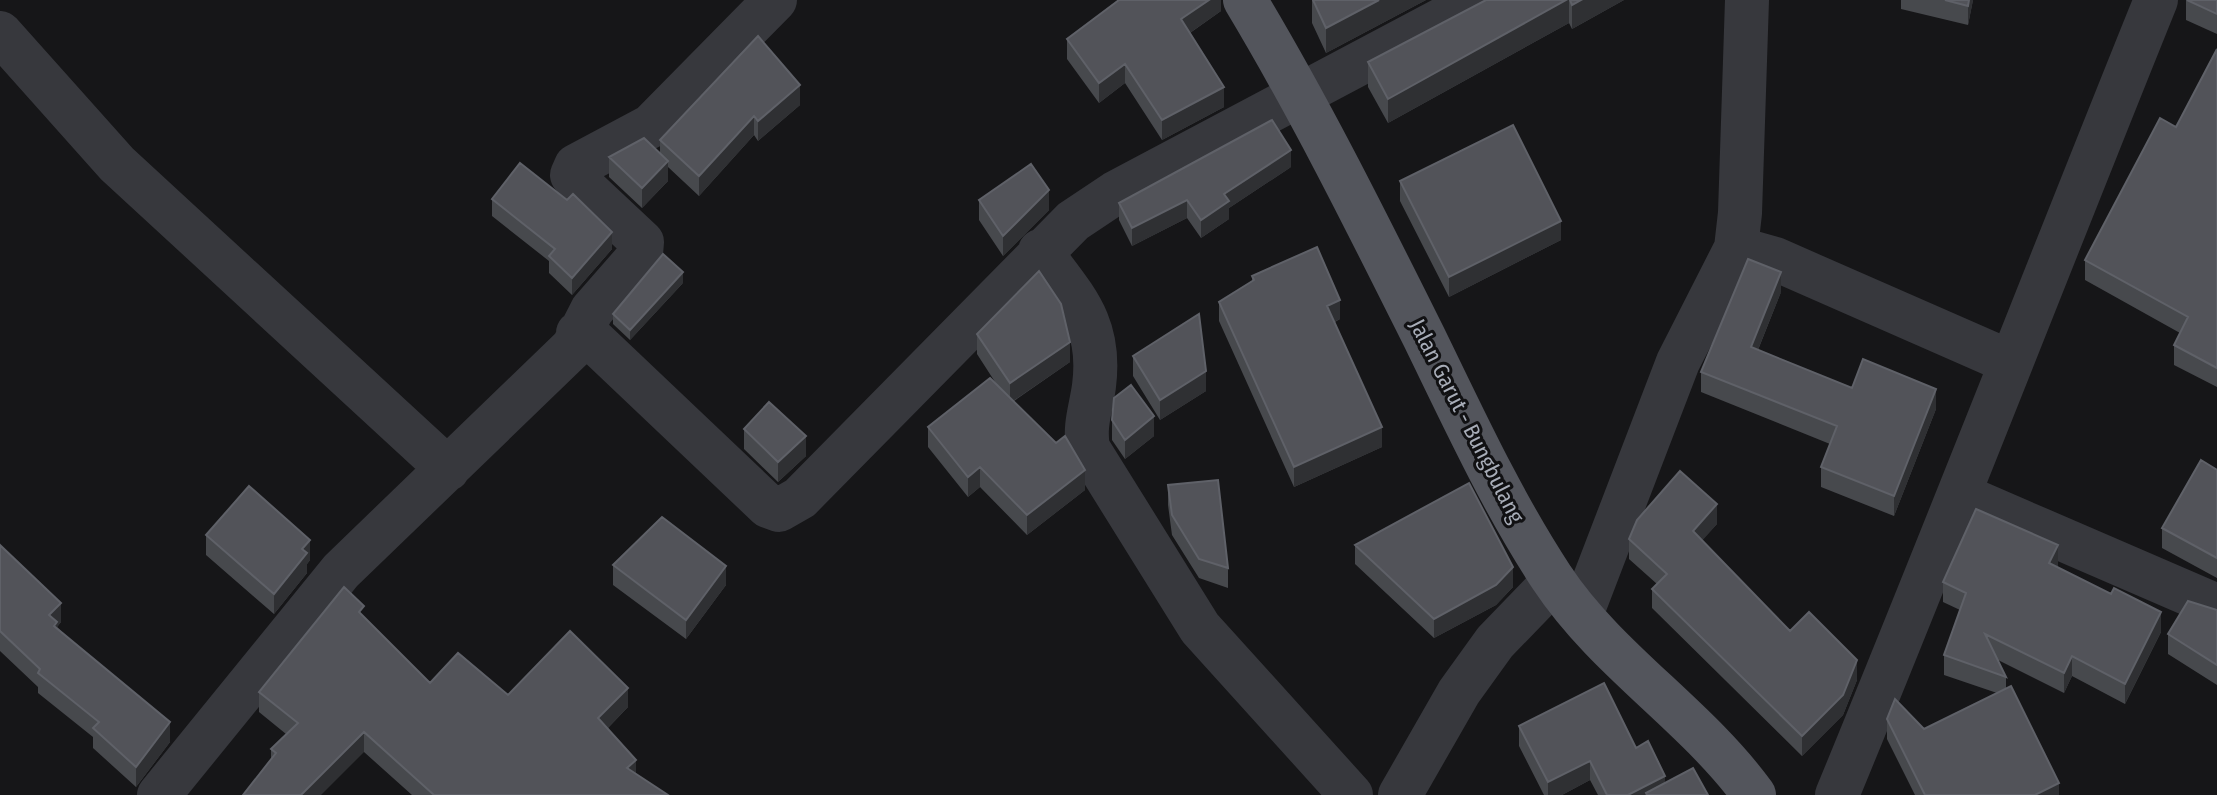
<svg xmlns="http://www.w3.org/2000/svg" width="2217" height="795" viewBox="0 0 2217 795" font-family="'Fira Sans Condensed',sans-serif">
<rect width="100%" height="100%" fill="#161618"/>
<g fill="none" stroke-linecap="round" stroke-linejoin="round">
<path stroke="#37383d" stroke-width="44" d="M0,33L117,164L448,469
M1736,248L1775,259L2010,362
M1040,251C1075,299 1102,323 1094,386C1091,409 1084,424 1088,448L1200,628L1351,795
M578,333L591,338L768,506L779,510L800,498L1073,221L1115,193L1479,0
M1960,495L2217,606
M1581,615L1678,362L1736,248L1740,213L1747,0
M159,795L341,571L573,347L592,310L641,254L642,242L577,181L572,175L576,166L651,126L775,0
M1400,795L1459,692L1495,642L1554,581
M1837,795C1946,531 2049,265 2156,0"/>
<path stroke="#53555c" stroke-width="44" d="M1245,0C1311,110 1367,223 1424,337C1464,419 1502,502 1552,578C1607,661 1696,715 1754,795"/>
</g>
<path fill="#47494d" d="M1221,0V11L1190,33L1224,107L1162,140L1125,83L1099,103L1067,59V39Z
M1312,0H1426L1326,53L1312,23Z
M1486,0H1624L1572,29L1569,23L1388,123L1368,87V62Z
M1901,0H1973L1968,25L1901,9Z
M2186,0H2217V34L2186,20Z
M758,36L800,105L758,141L754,135L699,196L668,167V181L642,208L609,177V157L660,154V140Z
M2217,49V387L2174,365V345L2180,333L2085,280V260L2176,127Z
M1291,167L1229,208V219L1201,238L1187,218L1132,246L1119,220V203Z
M1400,181L1561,240L1449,297L1400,201Z
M492,199L612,249L572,295L549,273V261L492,216Z
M979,200L1049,210L1003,256L979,220Z
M1252,276L1340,319L1335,322L1382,447L1294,487L1219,321V302L1252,281Z
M683,283L630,340L613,324V314Z
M1781,292L1758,350L1852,388L1936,409L1894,516L1821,487V467L1830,444L1701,392V372Z
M977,334L1070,362L1014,401L1085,490L1027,535L980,487L968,497L928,447V427L997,385L977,354Z
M1133,356L1206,391L1160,420L1133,376Z
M1112,420L1154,436L1125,459L1112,440Z
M744,429L806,456L778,482L744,449Z
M2217,470V578L2162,548V528Z
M1168,485L1228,568V588L1199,578L1172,535L1168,505Z
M1717,524L1702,540L1790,631L1857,680L1843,715L1802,756L1652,608V589L1657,584L1629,559V539Z
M206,535L310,560L307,564V573L274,614L206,555Z
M0,545L61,622L57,627L170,742L136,787L93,748V737L38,693V687L0,651Z
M1355,545L1513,587L1496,605L1434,638L1355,564Z
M613,565L726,585L686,639L613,585Z
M2058,565L2057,567L2161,632L2125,704L2072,676L2064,693L1998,660L2006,677V689L2059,795H1915L1887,739V719L1924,729L1997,693L1944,675V655L1960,610L1943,602V582Z
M2217,610V685L2168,654V634Z
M364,617L430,683L508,695L628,707L608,728L636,774L668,795H412L364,752L271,759V749L286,734L259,712V692Z
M1519,726L1636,748L1665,783L1708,795H1598L1590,780L1562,795H1544L1519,746Z"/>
<path fill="#2f3033" d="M1209,0H1221V11L1181,39V19Z
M1379,0H1426L1326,53V28Z
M1566,0H1569V23L1388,123V99Z
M1581,0H1624L1572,29V5Z
M1969,0H1973L1968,25V6Z
M1125,64V83L1099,103V83Z
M800,85V105L758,141V121Z
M1224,87V107L1162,140V120Z
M754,116V135L699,196V176Z
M1291,150V167L1229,208V219L1201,238V220L1224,194Z
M668,161V181L642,208V188Z
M1049,190V210L1003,256V236Z
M1187,200V218L1132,246V228Z
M1561,221V240L1449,297V277Z
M612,232V249L572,295V278Z
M683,272V283L630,340V330Z
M1781,272V292L1751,367V347Z
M1340,300V319L1327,325V306Z
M1070,342V362L1010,403V383Z
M1206,371V391L1160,420V400Z
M1936,389V409L1894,516V496Z
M1154,416V436L1125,459V440Z
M1382,427V447L1294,487V467Z
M806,436V456L778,482V462Z
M980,467V487L968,497V477Z
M1085,470V490L1027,535V515Z
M1717,504V524L1693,551V531Z
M310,540V560L307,564V573L274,614V594L302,549Z
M2058,545V565L2049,583V563Z
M726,566V585L686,639V620Z
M1513,567V587L1496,605L1434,638V619Z
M61,603V622L57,627V642L49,615Z
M2161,612V632L2125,704V684Z
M2072,656V676L2064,693V673Z
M1857,660V680L1843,715L1802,756V736Z
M628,688V707L598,738V718Z
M170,722V742L136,787V767Z
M364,732V752L321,795H301Z
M636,760V780L627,768Z
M1590,761V780L1562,795H1548V782Z
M1665,776V795L1646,793V795H1628Z
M2059,783V795H2035Z"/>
<path fill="#525359" stroke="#5f6168" stroke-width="2" d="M1119,0H1209L1181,19L1224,87L1162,120L1125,64L1099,83L1067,39Z
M1313,0H1379L1326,28Z
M1486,0H1566L1388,99L1368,62Z
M1570,0H1581L1572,5Z
M1945,0H1969L1968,6Z
M2187,0H2217V14Z
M758,36L800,85L758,121L754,116L699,176L660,140Z
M2217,49V368L2174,345L2188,317L2085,260L2160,118L2176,127Z
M1272,120L1291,150L1224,194L1229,201L1201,220L1187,200L1132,228L1119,203Z
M1513,125L1561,221L1449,277L1400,181Z
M644,138L668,161L642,188L609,157Z
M520,163L567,200L573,194L612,232L572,278L549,256L555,249L492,199Z
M1031,164L1049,190L1003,236L979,200Z
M1317,247L1340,300L1327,306L1382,427L1294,467L1219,302L1254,280L1252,276Z
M663,254L683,272L630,330L613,314Z
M1748,259L1781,272L1751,347L1852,388L1863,359L1936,389L1894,496L1821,467L1837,426L1701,372Z
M1039,271L1061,304L1070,342L1010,383L977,334Z
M1199,314L1206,371L1160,400L1133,356Z
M990,378L1056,443L1065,436L1085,470L1027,515L980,467L968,477L928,427Z
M1131,385L1154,416L1125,440L1112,420L1114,398Z
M769,402L806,436L778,462L744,429Z
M2201,460L2217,470V558L2162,528Z
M1680,471L1717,504L1693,531L1790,631L1809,612L1857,660L1843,695L1802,736L1652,589L1667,574L1629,539L1637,520Z
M1218,480L1228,568L1199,559L1172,515L1168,485Z
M1469,483L1513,567L1496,585L1434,619L1355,545Z
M249,486L310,540L302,549L307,553L274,594L206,535Z
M1976,509L2058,545L2049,563L2111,594L2114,588L2161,612L2125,684L2072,656L2064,673L1985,634L2006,677L1944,655L1966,593L1943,582Z
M662,517L726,566L686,620L613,565Z
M0,545L61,603L49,615L57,622L54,626L170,722L136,767L93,728L99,722L38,673L40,669L0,631Z
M344,587L364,606L359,612L430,683L458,653L508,695L570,631L628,688L598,718L636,760L627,768L668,795H434L364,732L301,795H243L276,753L271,749L298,723L259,692Z
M2188,601L2217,610V665L2168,634Z
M1604,683L1636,748L1648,741L1665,776L1628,795H1607L1590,761L1548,782L1519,726Z
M2011,686L2059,783L2035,795H1925L1887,719L1895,699L1924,729Z
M1693,768L1708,795H1647L1646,793Z"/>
<g text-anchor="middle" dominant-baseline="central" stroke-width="6" stroke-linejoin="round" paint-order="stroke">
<g font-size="22" fill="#a8adb8" stroke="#111113">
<text transform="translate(1467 421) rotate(63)">Jalan Garut - Bungbulang</text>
</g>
</g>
</svg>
